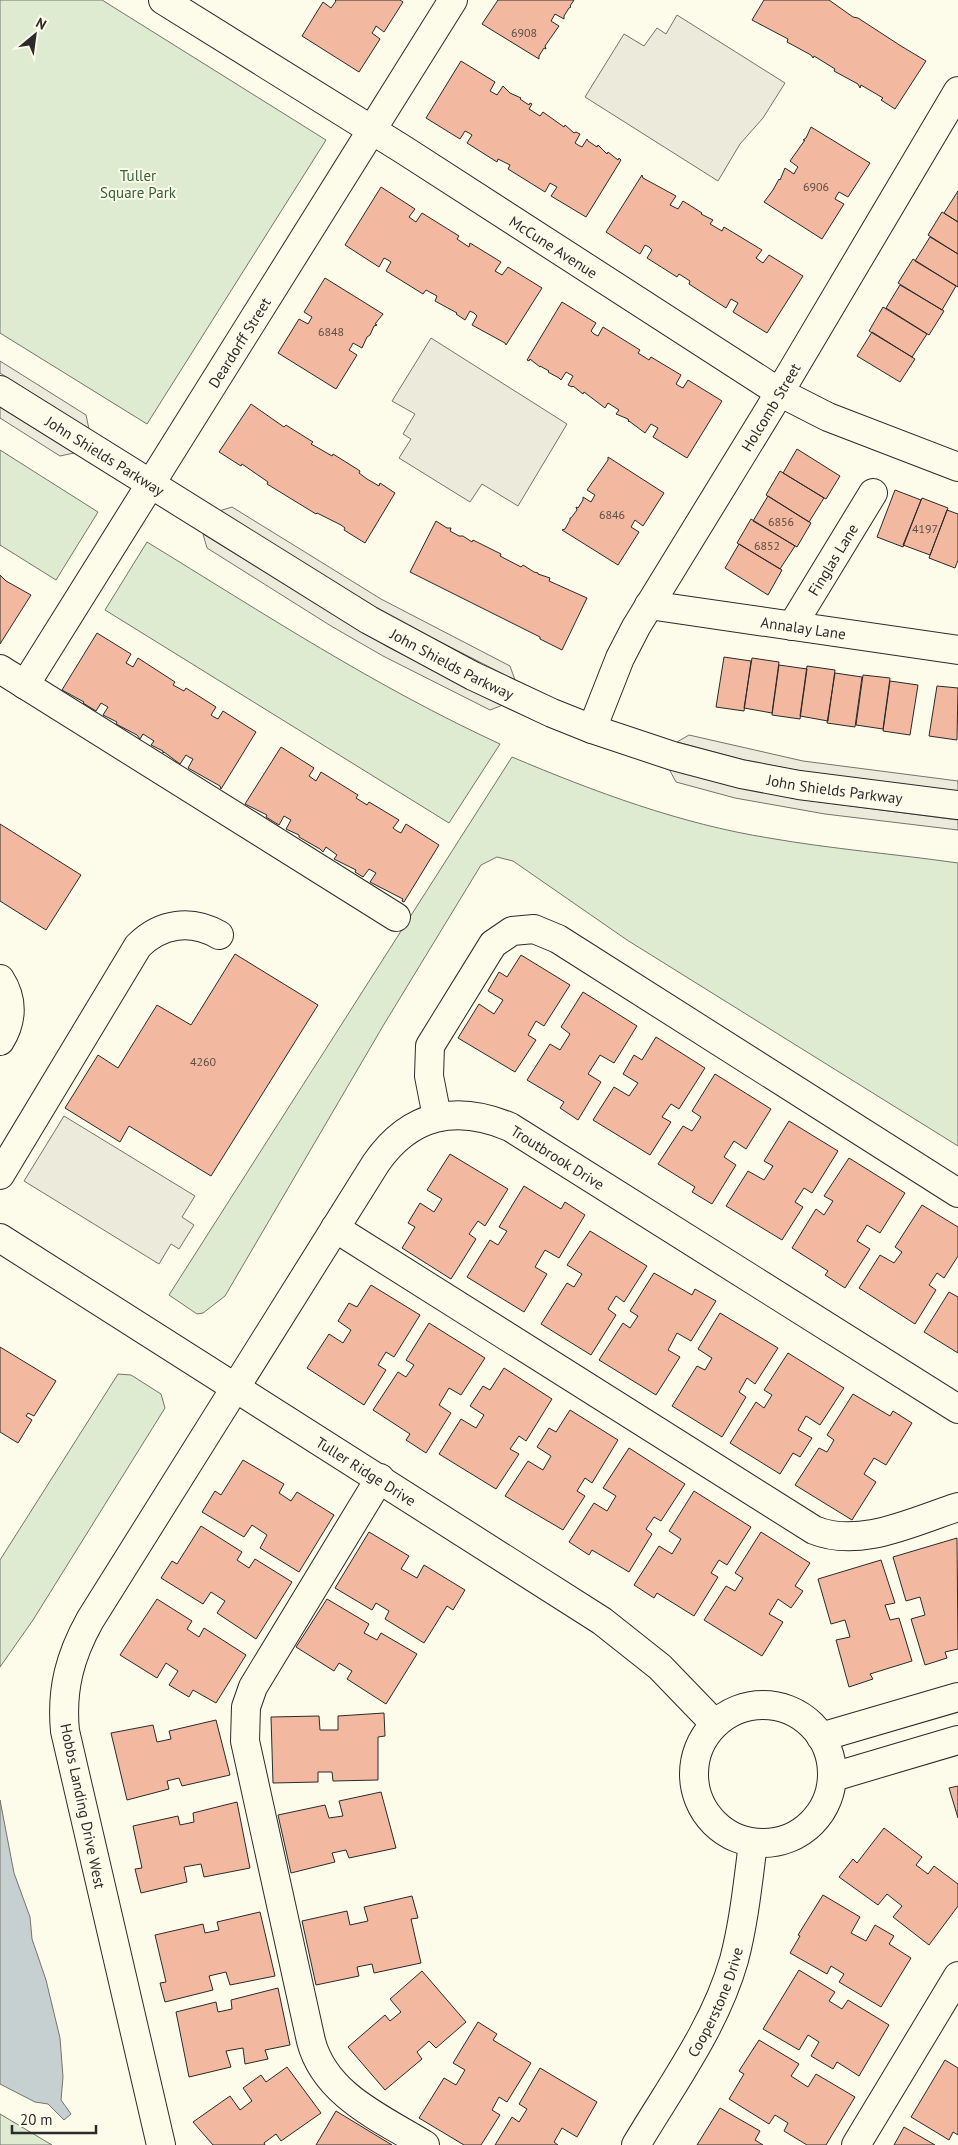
<svg xmlns="http://www.w3.org/2000/svg" width="958" height="2145" viewBox="0 0 958 2145" font-family="'PT Sans',sans-serif">
<rect width="100%" height="100%" fill="#fdfbea"/>
<path fill="#deebd1" stroke="#74746e" d="M0,0H102L326,140L147,424L0,333Z
M0,450L98,512L56,580L0,545Z
M147,542C263,613 376,687 500,744L449,823L105,610Z
M512,757C595,792 681,824 769,838C832,849 895,854 958,863V1146L627,940L513,861L497,857L481,865L383,1026L225,1296L203,1313L197,1314L169,1295Z
M118,1374L131,1375L161,1394L165,1408L33,1620L0,1667V1560Z
M0,2114L52,2145H0Z"/>
<path fill="#eceadb" stroke="#74746e" d="M677,15L785,83L763,118L740,144L718,181L585,97L624,34L644,46L657,28L666,34Z
M431,338L567,424L518,506L482,484L470,502L399,458L411,439L403,434L415,414L392,401Z
M0,361L86,415L89,429L0,373Z
M0,407L74,453L60,456L0,418Z
M232,507L381,599L510,666L515,680L401,622L351,593L219,511Z
M203,534L388,647L503,705L490,710L383,656L331,626L207,548Z
M689,735L803,761L958,781V792L801,771L744,760L677,742Z
M669,769L738,787L797,799L958,820V830L825,814L735,798L676,782Z
M64,1116L195,1196L182,1217L194,1225L179,1249L171,1244L159,1264L24,1181Z"/>
<path fill="#c7d0d0" stroke="#74746e" d="M0,1800L14,1873L30,1917L32,1939L46,1980L60,2038L63,2077L61,2100L71,2114L64,2120L48,2104L35,2102L0,2084Z"/>
<path fill="#f2b8a0" stroke="#2b2b2b" d="M335,0H400L403,2L384,32L376,26L374,30L372,33L380,39L359,72L302,36L323,2L331,8L336,1Z
M498,0H574L570,6L571,7L569,8L564,16V19L555,14L551,21L559,26L545,46L546,49L544,48L539,56V59L482,24Z
M764,0H829L853,17L858,18L901,46L926,61L895,109L881,100L883,98L861,85L860,88L858,84L834,71L835,69L814,56L813,58L811,55L787,42L788,39L752,20Z
M461,61L495,82L490,91L497,95L503,86L510,93L521,98L520,99L529,105L530,103L532,104L529,109L540,116L543,112L564,127L565,125L574,133L576,132L580,134L575,143L578,145L582,147L587,139L588,141L597,147L598,145L607,154L608,152L618,160L619,158L621,160L586,217L551,196L557,187L550,183L545,192L508,169L510,165L498,159L497,162L467,143L472,135L469,133L465,131L460,139L426,118Z
M811,127L870,163L848,197L839,192L837,195L835,199L844,204L822,239L764,202L773,190L779,179L780,180L785,168L794,174L796,170L798,167L790,161L805,140H803L806,138Z
M642,175L643,178L676,196L670,205L678,209L683,201L702,213L701,214L713,220L710,224L722,231L724,227L762,250L756,258L760,261L763,263L769,255L803,276L767,333L733,312L738,303L731,299L726,308L689,284L690,281L679,274L677,277L647,258L652,250L649,247L645,245L640,254L606,232Z
M381,187L415,209L409,217L416,222L422,213L459,236L457,239L469,247L470,243L501,262L495,271L502,275L508,267L542,288L506,345L505,343L472,325L477,316L474,313L470,311L465,320L456,314L457,313L435,301L437,296L426,290L423,294L386,271L391,262L388,260L384,258L379,267L345,245Z
M958,191V222L944,213Z
M942,212L958,222V254L928,235Z
M930,237L958,254V287L915,261Z
M913,259L956,286L942,310L898,283Z
M325,278L383,314L375,324L377,325L374,326L370,335L367,337L362,348L353,343L351,347L349,350L357,355L336,389L278,353L299,319L308,324L312,317L304,312Z
M900,285L944,311L929,335L886,308Z
M562,302L596,323L591,331L594,334L598,336L603,327L640,350L638,353L649,360L651,357L681,375L676,384L679,386L683,388L688,380L722,401L687,458L653,437L658,428L651,424L645,433L629,421V422L628,419L616,414L619,410L608,403L605,408L584,392L583,394L573,386L572,387L568,385L573,376L566,372L561,380L559,378L548,372L549,371L540,366V367L530,359L529,361L527,360Z
M883,307L927,334L912,357L869,331Z
M872,332L915,359L900,382L857,356Z
M251,404L284,427L286,425L289,427L313,442L311,444L320,449L332,456L333,454L357,469L360,471L359,473L367,479L379,486L380,483L395,493L365,543L344,530L345,528L341,525L317,513L316,514L267,484L268,482L242,464L241,466L219,452Z
M797,449L840,476L826,499L783,473Z
M608,457L664,493L643,526L635,520L631,527L639,532L618,565L562,530L565,529L570,520V518H571L577,510L576,507L578,508L583,500V497L591,502L595,495L587,490L608,460Z
M780,471L824,498L809,522L766,495Z
M895,490L921,500L903,547L877,537Z
M768,496L811,523L797,547L753,521Z
M922,498L948,508L930,555L903,545Z
M947,510L958,514V560L955,568L929,558Z
M751,519L795,546L780,569L737,543Z
M436,521L447,528H451L450,531L459,536H463L472,542L473,540L501,554L500,556L521,567L523,565L534,572L538,573V574L550,578L549,581L587,598L562,650L540,639V637L410,572Z
M739,544L782,570L768,595L725,568Z
M0,575L6,581L31,595L0,644Z
M97,633L131,654L126,663L133,667L138,658L175,682L173,685L184,691L186,688L216,707L211,715L214,717L218,719L223,711L256,732L221,789L220,786L188,768L193,759L189,757L186,755L180,764L164,752L163,753V751L151,745L154,741L143,734L140,739L137,735L116,724L117,722L103,715L108,707L101,703L96,711L83,703L84,702L62,690Z
M724,657L751,661L744,711L716,707Z
M752,658L779,662L772,713L744,708Z
M779,665L807,669L800,719L772,715Z
M807,666L835,670L828,721L800,716Z
M835,673L862,677L855,727L827,723Z
M863,675L890,678L883,729L856,725Z
M890,681L918,685L910,735L883,731Z
M937,686L958,688L957,740L929,736Z
M281,747L314,768L309,776L316,781L321,772L358,795L356,798L367,805L369,802L399,820L393,828L397,831L401,833L406,824L439,845L404,902L402,901L403,899L370,882L376,873L369,869L363,877L355,872L356,870L334,859L337,855L326,847L323,852L320,849L299,837V835L286,829L291,820L284,816L279,825L266,817L267,815L245,804Z
M0,824L81,875L46,930L0,901Z
M235,954L318,1005L211,1176L129,1126L120,1142L65,1108L98,1055L118,1068L157,1005L191,1025Z
M521,955L570,985L544,1026L536,1021L528,1035L536,1040L515,1072L458,1038L479,1004L494,1014L503,1000L488,991L499,972L507,977Z
M583,992L637,1026L614,1063L600,1055L588,1074L601,1082L578,1120L560,1108L564,1102L527,1080L550,1044L560,1050L570,1034L561,1027Z
M656,1037L705,1068L679,1109L671,1104L662,1117L671,1122L650,1155L593,1120L614,1087L629,1096L638,1083L623,1074L634,1055L642,1060Z
M715,1074L771,1109L746,1149L734,1141L724,1157L736,1165L712,1204L692,1192L695,1187L658,1164L683,1126L692,1131L701,1117L692,1111Z
M789,1121L838,1151L812,1193L804,1188L795,1202L803,1207L782,1240L726,1206L748,1171L764,1180L773,1166L764,1161Z
M450,1154L508,1189L485,1226L478,1221L469,1234L476,1239L451,1279L402,1248L415,1227L408,1223L420,1203L434,1212L442,1199L427,1190Z
M849,1158L905,1193L880,1233L867,1225L857,1241L870,1249L845,1288L825,1275L828,1271L792,1248L816,1209L824,1215L833,1201L824,1196Z
M524,1186L561,1209L565,1202L585,1215L559,1258L545,1250L535,1267L547,1274L524,1312L467,1277L490,1240L498,1245L507,1231L499,1227Z
M922,1205L958,1227V1256L944,1278L937,1273L929,1285L936,1290L915,1324L859,1288L880,1255L894,1263L902,1252L895,1247Z
M590,1231L647,1266L624,1302L616,1296L608,1309L616,1315L591,1355L541,1324L567,1283L574,1287L582,1274L567,1265Z
M654,1273L692,1295L695,1289L716,1301L691,1341L677,1333L668,1350L680,1357L656,1395L599,1360L623,1323L630,1328L638,1316L630,1311Z
M371,1285L420,1315L394,1357L386,1352L378,1365L386,1370L364,1405L307,1368L329,1334L343,1343L351,1330L338,1321L349,1303L357,1307Z
M949,1292L958,1297V1353L924,1332Z
M720,1313L778,1348L755,1384L747,1378L739,1392L746,1397L722,1437L672,1406L697,1366L705,1370L712,1358L698,1349Z
M429,1323L485,1358L461,1395L449,1388L439,1405L451,1413L426,1453L406,1440L410,1434L373,1410L398,1372L406,1377L414,1365L406,1360Z
M0,1347L56,1381L34,1416L28,1413L26,1416L32,1420L18,1443L0,1432Z
M788,1353L844,1388L820,1425L806,1416L798,1430L812,1438L800,1457L793,1453L780,1474L730,1443L756,1402L764,1408L772,1395L764,1390Z
M504,1368L552,1399L526,1441L519,1436L510,1449L519,1454L496,1489L439,1454L461,1419L476,1428L484,1415L470,1406L483,1386L490,1390Z
M853,1394L890,1416L893,1411L912,1423L886,1465L874,1458L864,1474L876,1482L852,1520L795,1485L819,1448L827,1452L834,1440L827,1435Z
M570,1410L618,1440L592,1483L585,1478L577,1491L585,1496L563,1530L505,1496L528,1461L543,1470L551,1456L537,1447L549,1428L556,1432Z
M629,1448L685,1484L661,1521L654,1517L646,1529L652,1534L629,1572L592,1550L589,1555L569,1542L594,1503L607,1511L616,1496L603,1488Z
M243,1460L284,1484L279,1493L291,1501L297,1492L334,1515L299,1572L260,1548L267,1535L252,1525L244,1537L202,1512L215,1491L221,1495Z
M694,1491L751,1527L727,1565L719,1560L711,1573L718,1577L694,1616L657,1593L654,1598L634,1585L659,1546L672,1554L681,1539L669,1531Z
M201,1526L242,1552L237,1560L249,1568L255,1559L292,1582L256,1639L217,1613L225,1601L211,1592L203,1604L161,1578L172,1561L177,1564Z
M369,1532L409,1556L401,1569L417,1578L424,1565L465,1590L453,1610L447,1606L424,1643L385,1619L389,1611L376,1603L372,1610L335,1588Z
M761,1532L810,1563L795,1586L803,1591L791,1608L778,1599L769,1614L783,1622L762,1656L704,1620L726,1586L735,1591L743,1578L735,1573Z
M957,1538L958,1649L945,1652L947,1658L925,1665L911,1619L925,1615L920,1597L906,1601L893,1557Z
M881,1560L895,1603L885,1605L890,1620L899,1618L912,1661L870,1674L873,1679L849,1687L836,1640L850,1637L845,1620L831,1624L818,1579Z
M157,1599L192,1621L187,1629L199,1637L204,1628L246,1655L216,1703L193,1690L189,1697L169,1685L178,1671L166,1663L157,1678L120,1655Z
M327,1599L369,1624L364,1633L377,1640L381,1633L417,1654L386,1704L347,1679L352,1671L339,1663L334,1671L296,1647Z
M384,1713L385,1736L378,1737V1780L333,1781L332,1772H318V1782L273,1783L271,1717L319,1716L320,1730H338V1716Z
M216,1720L230,1775L182,1786L179,1778L167,1781L169,1789L127,1800L111,1733L153,1725L157,1742L171,1739L169,1731Z
M958,1786V1818L949,1788Z
M381,1792L396,1848L349,1858L346,1850L332,1853L335,1862L291,1873L278,1815L325,1805L329,1818L343,1816L339,1801Z
M237,1802L250,1868L204,1877L201,1864L184,1867L187,1882L141,1893L135,1869L142,1868L133,1826L178,1816L180,1825L194,1822L193,1813Z
M884,1828L922,1857L916,1865L928,1874L934,1866L958,1884V1906L929,1945L893,1917L902,1906L887,1894L878,1905L839,1877L853,1859L857,1863Z
M823,1895L860,1917L851,1933L866,1941L875,1925L894,1936L889,1944L911,1958L881,2007L839,1982L844,1974L831,1966L827,1974L790,1953L800,1936L798,1935Z
M412,1896L418,1918L411,1919L421,1963L374,1973L372,1964L357,1967L359,1976L316,1985L302,1921L347,1911L350,1925L368,1921L364,1907Z
M260,1912L275,1976L230,1985L226,1972L209,1976L213,1990L165,2002L160,1983L166,1982L155,1935L203,1924L205,1933L219,1930L217,1922Z
M799,1970L835,1992L829,2001L842,2009L848,2000L889,2025L859,2076L837,2062L833,2069L811,2056L819,2042L808,2035L799,2050L763,2029Z
M422,1971L466,2022L436,2048L429,2041L417,2052L422,2059L385,2090L348,2047L385,2015L390,2021L401,2012L390,1999Z
M278,1988L290,2045L265,2050L268,2059L245,2064L243,2048L226,2051L231,2067L189,2077L176,2012L216,2002L218,2012L232,2009L231,2000Z
M478,2022L497,2034L493,2040L531,2063L507,2102L499,2097L492,2110L500,2115L481,2145H464L419,2118L444,2078L456,2085L465,2070L453,2063Z
M759,2040L799,2064L791,2076L808,2087L816,2074L855,2097L826,2145H807L784,2131L788,2123L775,2115L769,2124L729,2099L744,2074L739,2071Z
M945,2060L958,2068V2135L953,2132L949,2140L911,2117Z
M287,2067L321,2113L281,2141L276,2134L264,2143L265,2145H213L193,2122L230,2096L240,2110L252,2101L243,2088L261,2075L266,2082Z
M540,2068L597,2102L577,2137L562,2128L554,2142L558,2145H495L512,2117L519,2122L527,2109L519,2104Z
M720,2108L760,2131L755,2140L763,2145H697Z
M336,2111L392,2145H316Z
M904,2127L935,2145H894Z"/>
<g fill="none" stroke-linecap="round" stroke-linejoin="round">
<g stroke="#2b2b2b" stroke-width="30">
<g id="minor">
<path id="s1" d="M163,0L404,150L779,392L828,417L958,467"/>
<path id="s2" d="M0,390L369,620L473,676L552,713L592,729L673,756L741,774L799,785L958,805"/>
<path id="s3" d="M649,605L958,650"/>
<path id="s4" d="M792,626L873,493"/>
<path d="M0,669L396,917"/>
<path id="s5" d="M25,685L453,0"/>
<path id="s6" d="M592,729L620,658L636,627L769,410L958,91"/>
<path d="M0,979C13,999 13,1020 0,1041"/>
<path d="M437,1117L429,1076L430,1046L493,944L512,931L534,929L558,939L958,1193"/>
<path d="M0,1175L138,946C161,923 191,919 219,935"/>
<path d="M335,1228L814,1530C860,1549 914,1521 958,1507"/>
<path id="s7" d="M0,1238L602,1621L660,1667L715,1724"/>
<path d="M380,1478L253,1687L246,1707L245,1741L311,2041C325,2095 381,2118 425,2145"/>
<circle cx="763" cy="1774" r="69"/>
<path d="M821,1737L958,1697"/>
<path d="M833,1777L958,1740"/>
<path id="s8" d="M161,2145L65,1731C61,1689 70,1656 90,1620L376,1163C410,1114 456,1104 510,1127L958,1409"/>
<path id="s9" d="M636,2145C671,2086 715,2027 734,1960C744,1922 748,1882 753,1843"/>
<path d="M856,2145L958,1976"/>
</g>
</g>
<use href="#minor" stroke="#fdfbea" stroke-width="28"/>
</g>
<g text-anchor="middle" dominant-baseline="central" stroke-width="4" stroke-linejoin="round" paint-order="stroke">
<g font-size="12" fill="#5d4e48">
<text x="524" y="32">6908</text>
<text x="816" y="186">6906</text>
<text x="331" y="331">6848</text>
<text x="612" y="514">6846</text>
<text x="781" y="521">6856</text>
<text x="925" y="528">4197</text>
<text x="767" y="545">6852</text>
<text x="203" y="1061">4260</text>
</g>
<g font-size="15" fill="#34623c" stroke="#fdfbea">
<text x="138" y="175">Tuller<tspan x="138" dy="17">Square Park</tspan></text>
</g>
<g font-size="15" fill="#2b2b2b" stroke="#fdfbea">
<text stroke="none"><textPath href="#s1" startOffset="462">McCune Avenue</textPath></text>
<text stroke="none"><textPath href="#s5" startOffset="404">Deardorff Street</textPath></text>
<text stroke="none"><textPath href="#s6" startOffset="369">Holcomb Street</textPath></text>
<text stroke="none"><textPath href="#s2" startOffset="124">John Shields Parkway</textPath></text>
<text stroke="none"><textPath href="#s4" startOffset="78">Finglas Lane</textPath></text>
<text stroke="none"><textPath href="#s3" startOffset="156">Annalay Lane</textPath></text>
<text stroke="none"><textPath href="#s2" startOffset="529">John Shields Parkway</textPath></text>
<text stroke="none"><textPath href="#s2" startOffset="934">John Shields Parkway</textPath></text>
<text stroke="none"><textPath href="#s8" startOffset="1289">Troutbrook Drive</textPath></text>
<text stroke="none"><textPath href="#s7" startOffset="434">Tuller Ridge Drive</textPath></text>
<text transform="translate(83 1806) rotate(78)">Hobbs Landing Drive West</text>
<text stroke="none"><textPath href="#s9" startOffset="164">Cooperstone Drive</textPath></text>
</g>
</g>
<g transform="translate(35 35) rotate(29)" stroke="#fdfbea" stroke-width="4" paint-order="stroke">
<path d="M0-4L9 19L0 12L-9 19Z" fill="#2b2b2b"/>
<text y="-8" font-size="14" font-weight="bold" text-anchor="middle" fill="#2b2b2b">N</text>
</g>
<path d="M12 2125v8h84v-8" fill="none" stroke="#2b2b2b" stroke-width="2.5"/>
<text x="20" y="2125" font-size="15" fill="#2b2b2b" stroke="#fdfbea" stroke-width="4" paint-order="stroke">20 m</text>
</svg>
